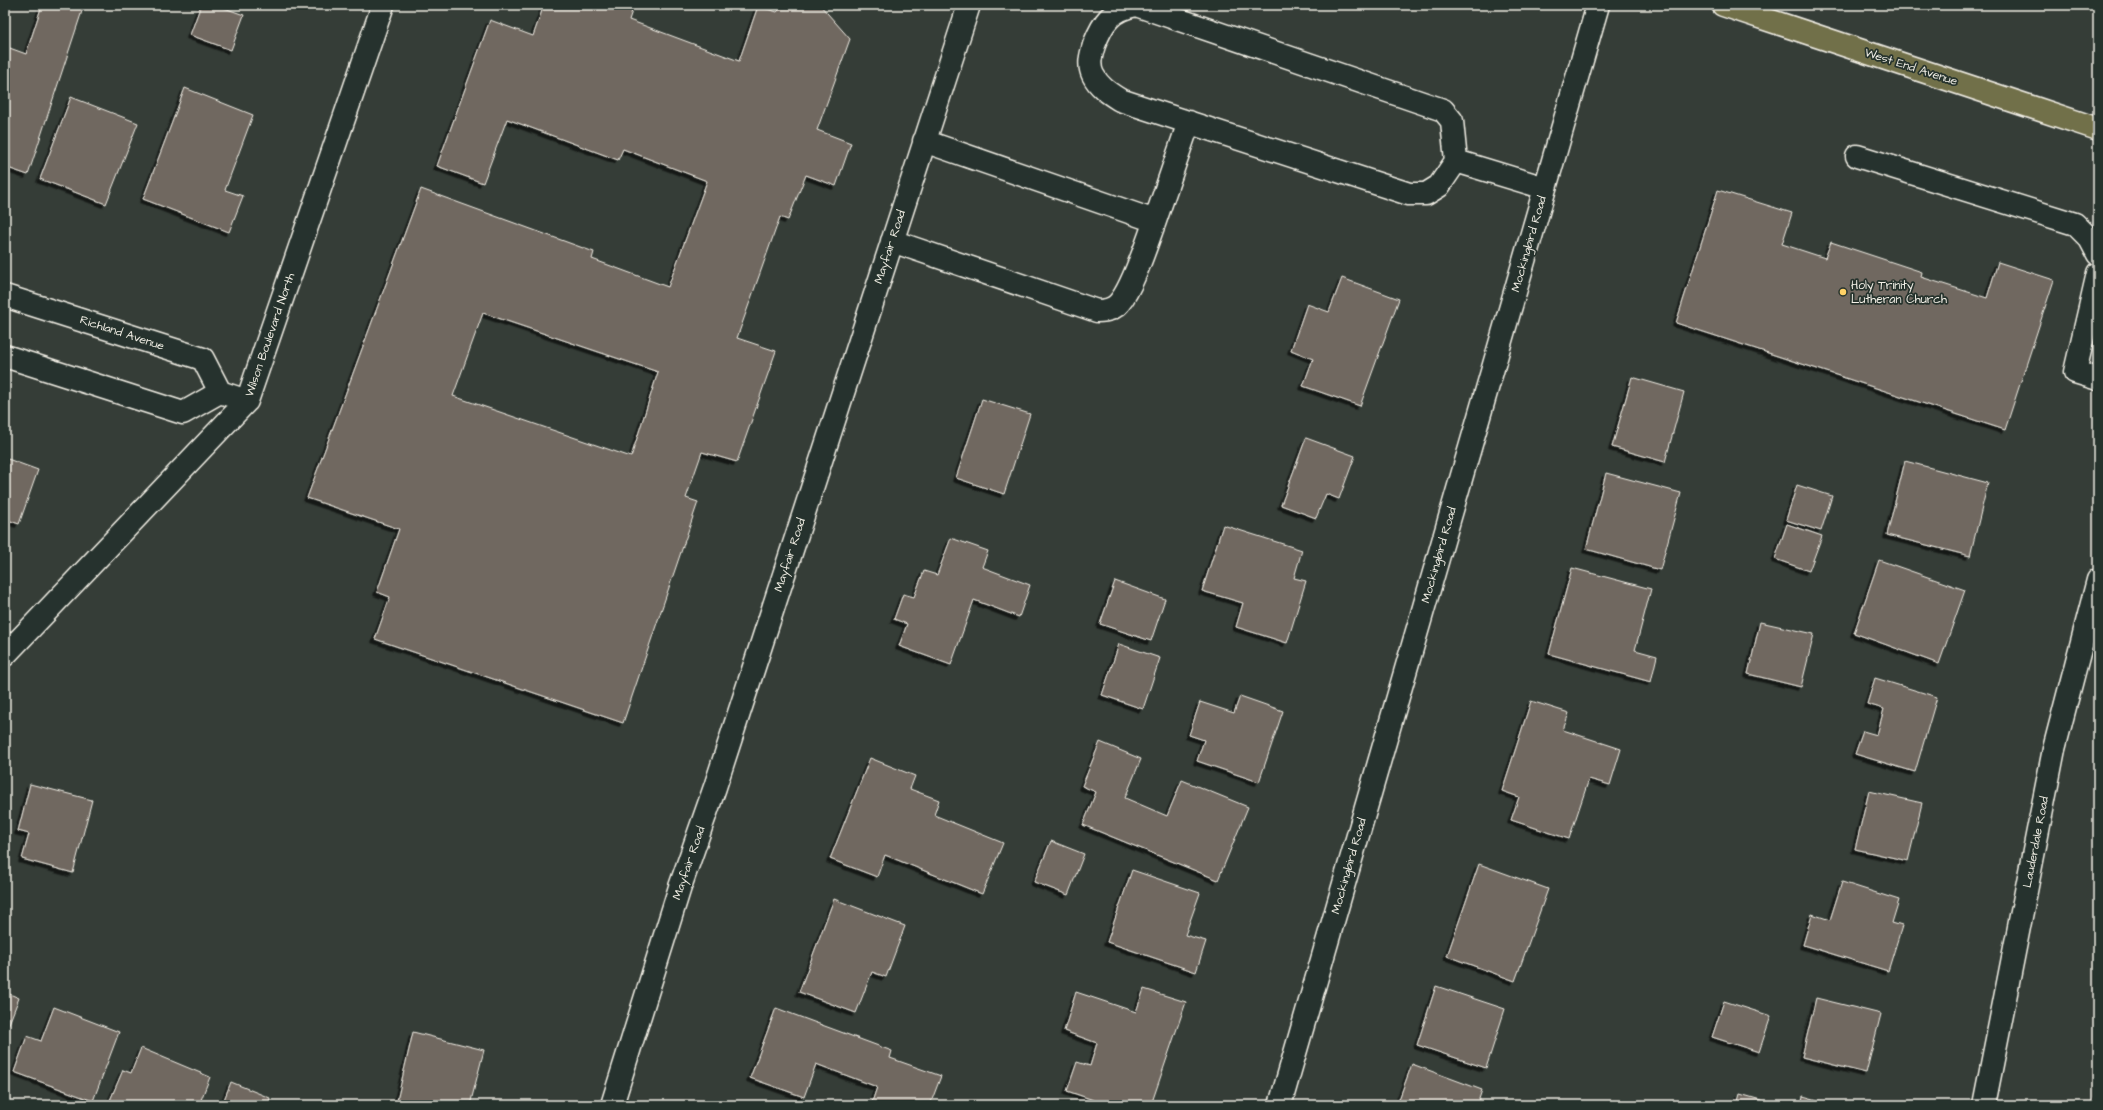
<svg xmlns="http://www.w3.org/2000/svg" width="2103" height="1110" viewBox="0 0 2103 1110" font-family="'Architects Daughter',sans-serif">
<defs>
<filter id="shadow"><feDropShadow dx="-3.5" dy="3.5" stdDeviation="0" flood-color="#0009"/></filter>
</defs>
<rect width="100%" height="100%" fill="#353d37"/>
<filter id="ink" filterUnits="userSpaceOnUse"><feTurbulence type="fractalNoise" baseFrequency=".025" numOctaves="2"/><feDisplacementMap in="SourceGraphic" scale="8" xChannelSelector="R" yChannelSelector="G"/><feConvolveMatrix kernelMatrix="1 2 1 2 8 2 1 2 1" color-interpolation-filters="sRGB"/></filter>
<g filter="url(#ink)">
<path fill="#706760" stroke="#f4f1e8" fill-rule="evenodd" filter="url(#shadow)" d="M42,5H84L28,175L5,167V53L7,47L26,54Z
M201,5H216L244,15L231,50L190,35Z
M544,5H634L629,20L739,61L758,6L777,12L784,5H820L850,39L817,130L851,143L836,186L806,175L788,220L780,217L737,338L776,351L737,462L702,452L686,498L698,502L623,723L375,639L390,597L377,592L399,529L307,498L421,189L594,252L592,259L668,287L707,181L623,149L618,160L507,119L483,183L437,166L490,20L533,36ZM483,313L658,372L631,457L453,396Z
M185,88L253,115L225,190L243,196L229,232L143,199Z
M71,97L138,123L106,204L40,179Z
M1718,190L1792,213L1782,244L1825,258L1831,242L1922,272L1921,277L1987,298L1998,262L2054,280L2005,430L1676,323Z
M1342,278L1399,299L1360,406L1303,386L1313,359L1291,350L1307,304L1329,312Z
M1632,377L1684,392L1665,462L1612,447Z
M982,399L1030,414L1004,494L956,478Z
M1306,438L1355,456L1339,499L1326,494L1316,518L1281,505Z
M5,458L38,470L19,524L5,519Z
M1905,461L1988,483L1970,556L1887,535Z
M1606,473L1681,493L1660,570L1586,549Z
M1797,485L1832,496L1821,531L1786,520Z
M1787,524L1822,536L1809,571L1775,559Z
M1223,525L1302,550L1294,578L1306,581L1287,643L1236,627L1243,603L1202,591Z
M951,538L988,551L982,567L1030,585L1019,617L974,600L951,665L899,646L907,624L894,619L903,594L914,597L924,571L937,575Z
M1879,560L1965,590L1939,664L1854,633Z
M1572,568L1651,589L1635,650L1657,656L1651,682L1549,654Z
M1115,581L1165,599L1151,641L1100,624Z
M1760,622L1814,634L1801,687L1748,674Z
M1119,644L1160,658L1143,709L1102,695Z
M1875,678L1937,697L1915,772L1855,754L1863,731L1877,735L1884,709L1867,704Z
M1240,696L1283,711L1259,782L1197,761L1204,740L1189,735L1200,702L1234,713Z
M1531,701L1569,713L1563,730L1621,749L1610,785L1589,779L1569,839L1511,820L1519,797L1502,791Z
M1100,742L1141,759L1125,798L1167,816L1182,780L1248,807L1218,880L1083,825L1096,792L1082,786Z
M870,758L915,776L910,789L939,800L934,815L1003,843L982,894L885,855L877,877L830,859Z
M30,784L92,800L73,873L22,859L29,834L18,831Z
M1869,791L1922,803L1908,861L1855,849Z
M1051,841L1084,854L1068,895L1034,882Z
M1479,864L1548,889L1515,981L1447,956Z
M1132,870L1200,893L1185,935L1206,941L1196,972L1107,942Z
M1842,882L1899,900L1892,923L1902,926L1888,971L1803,945L1812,914L1830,920Z
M834,899L905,926L886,977L872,972L856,1013L799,992Z
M1436,986L1505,1009L1486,1068L1417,1045Z
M1144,989L1186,1002L1151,1105H1108L1067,1091L1077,1062L1090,1066L1097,1043L1064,1031L1076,992L1136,1012Z
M5,992L19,998L5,1034Z
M1816,998L1881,1014L1866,1073L1802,1057Z
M1724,1001L1771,1016L1759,1052L1712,1037Z
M54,1007L119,1032L93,1101L14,1072L27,1036L41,1041Z
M776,1008L892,1051L890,1058L941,1076L930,1105H871L877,1087L816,1064L804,1097L750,1078Z
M413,1032L484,1050L470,1105H396Z
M141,1048L210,1077L199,1105H108L123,1070L131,1073Z
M1412,1064L1482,1090L1477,1105H1397Z
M231,1082L270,1098L268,1105H222Z
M1740,1094L1778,1105H1737Z
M2098,1094V1105H2095Z
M1803,1096L1836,1105H1801Z"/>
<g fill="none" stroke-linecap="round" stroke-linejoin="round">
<g stroke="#f4f1e8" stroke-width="25">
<path id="minor" d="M1136,5L1443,110L1452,121L1456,161L1439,186L1426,194H1409L1120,100C1109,93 1099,87 1093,75C1088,65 1091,55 1094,45C1103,22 1111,10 1136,5Z
M1857,156L2075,224L2090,239L2098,254
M1456,161L1545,188
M1155,221L1189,122
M892,241L1097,311C1105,311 1114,309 1119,303C1133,287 1147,242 1155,221L924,141
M2098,273L2075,372L2098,379
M5,296L203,359L220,392
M5,356L183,413L220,392L247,401
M5,655L247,401L383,5
M612,1105L680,887L715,787L969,5
M1280,1105L1598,5
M1984,1105L2054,749L2098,580"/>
</g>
<g stroke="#f4f1e8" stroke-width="25">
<path id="major" d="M1723,5L2098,129"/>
</g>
<use href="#minor" stroke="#26332d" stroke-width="22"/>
<use href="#major" stroke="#716f4a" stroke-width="22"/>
</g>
</g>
<circle fill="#ffd166" stroke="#26332d" stroke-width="1.5" cx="1843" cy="292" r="4"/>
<g text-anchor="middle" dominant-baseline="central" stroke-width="3.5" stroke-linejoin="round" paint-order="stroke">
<g font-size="12" fill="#f4f1e8" stroke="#26332d">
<text transform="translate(1911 67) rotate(18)">West End Avenue</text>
<text transform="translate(1529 244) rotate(-74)">Mockingbird Road</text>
<text transform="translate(890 247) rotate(-72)">Mayfair Road</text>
<text transform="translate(122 333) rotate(18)">Richland Avenue</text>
<text transform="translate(270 335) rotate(-71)">Wilson Boulevard North</text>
<text transform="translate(790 555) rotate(-72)">Mayfair Road</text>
<text transform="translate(1439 555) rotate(-74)">Mockingbird Road</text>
<text transform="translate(2036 842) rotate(-79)">Lauderdale Road</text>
<text transform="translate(689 863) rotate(-71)">Mayfair Road</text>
<text transform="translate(1349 866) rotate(-74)">Mockingbird Road</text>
</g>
<g font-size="12" fill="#f4f1e8" stroke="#26332d" text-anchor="start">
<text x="1851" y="285">Holy Trinity<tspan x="1851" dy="14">Lutheran Church</tspan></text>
</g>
</g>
<rect width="2103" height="1110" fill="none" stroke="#26332d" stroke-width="20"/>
<rect x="10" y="10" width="2083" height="1090" fill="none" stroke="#f4f1e8" stroke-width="1.5" filter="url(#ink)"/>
</svg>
